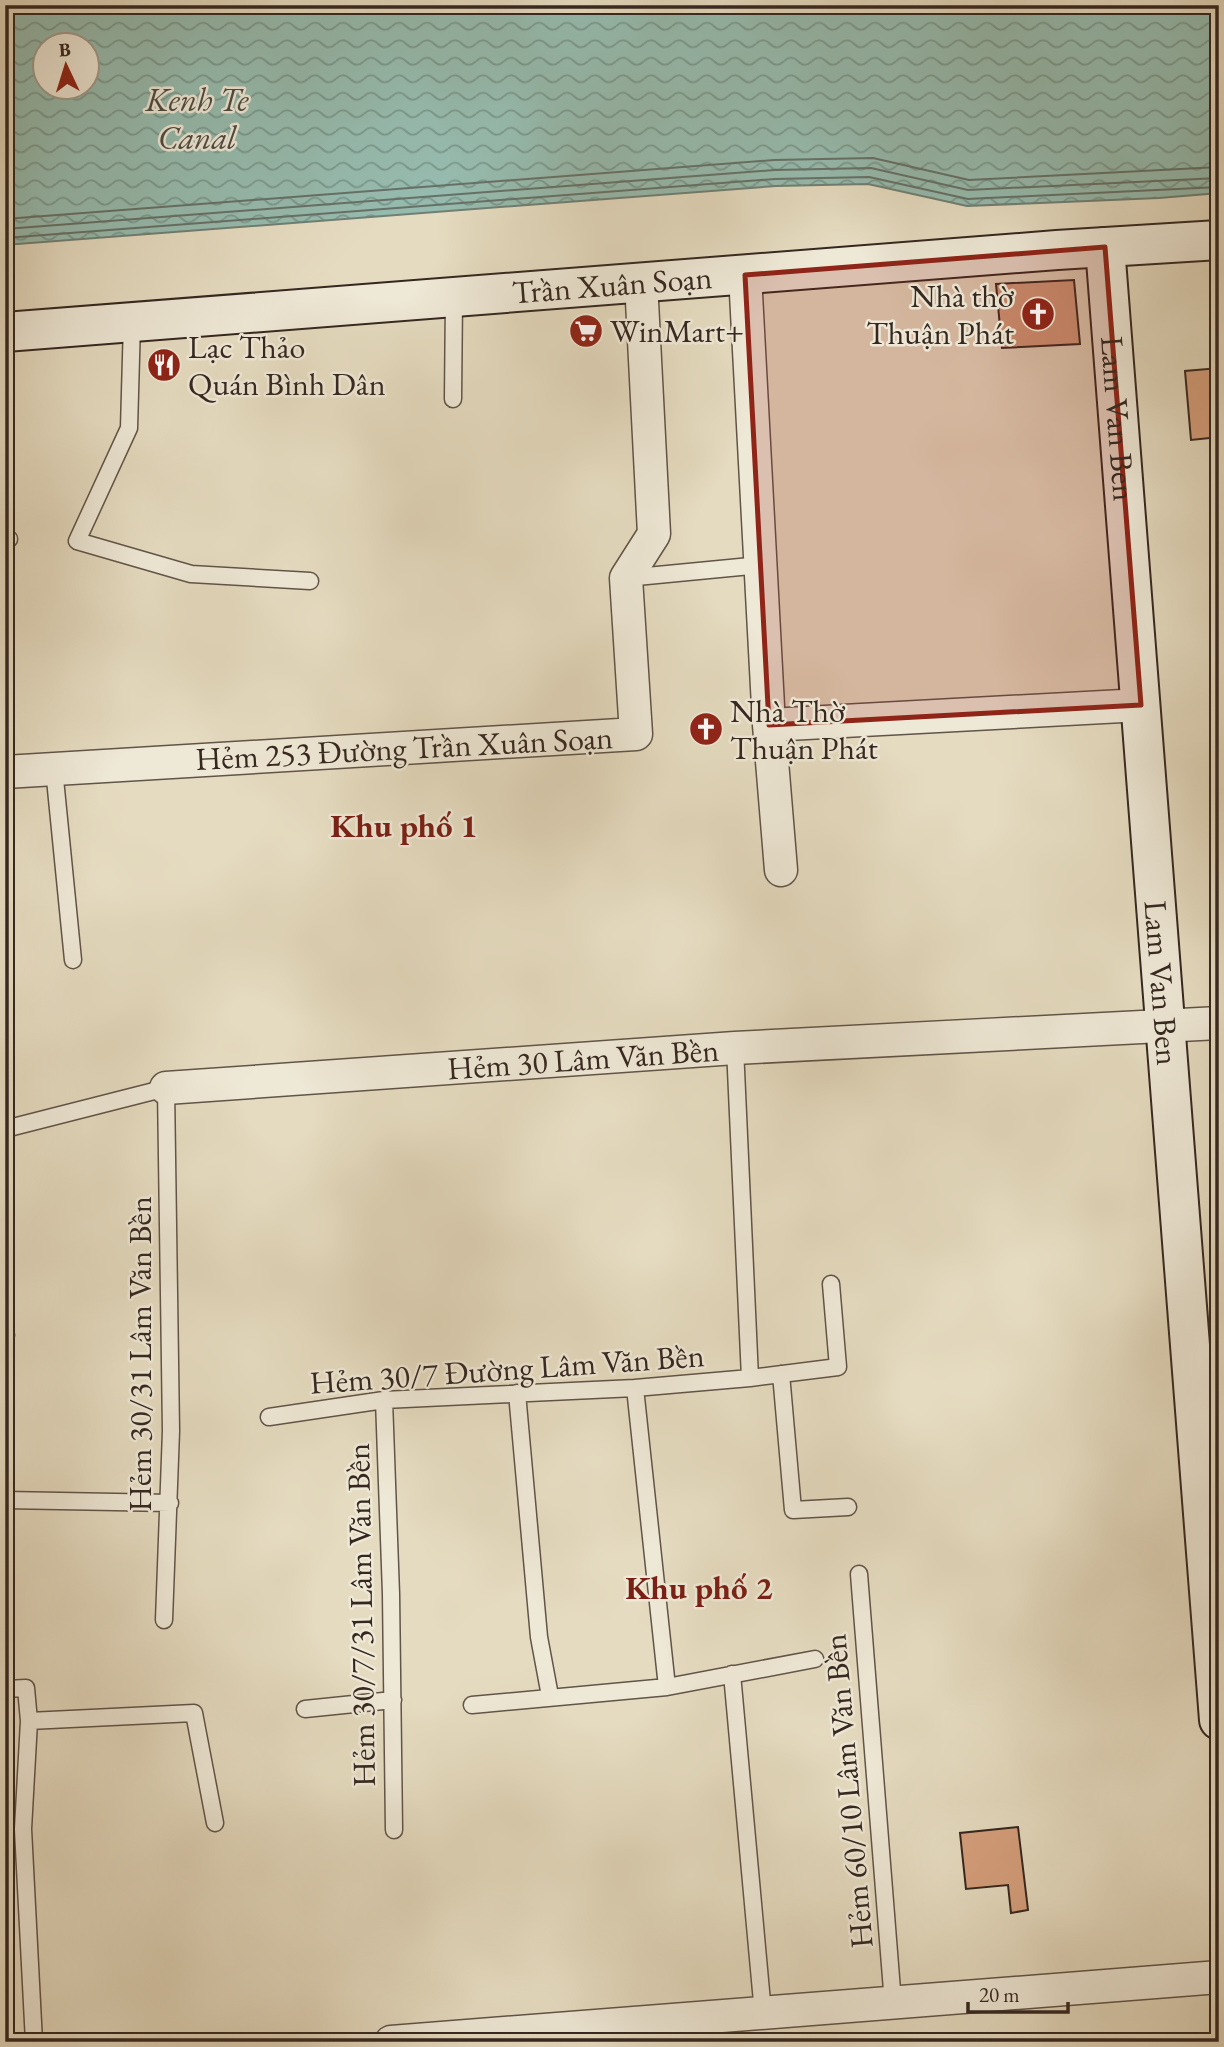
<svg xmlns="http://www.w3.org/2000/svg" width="1224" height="2047" viewBox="0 0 1224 2047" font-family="'EB Garamond',serif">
<defs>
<pattern id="water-waves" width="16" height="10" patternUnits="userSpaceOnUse" patternTransform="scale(1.75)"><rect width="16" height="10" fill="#96bbae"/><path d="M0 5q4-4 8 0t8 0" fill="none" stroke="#7b988d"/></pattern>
</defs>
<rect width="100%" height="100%" fill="#e5dbc0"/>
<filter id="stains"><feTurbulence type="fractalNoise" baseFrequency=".00286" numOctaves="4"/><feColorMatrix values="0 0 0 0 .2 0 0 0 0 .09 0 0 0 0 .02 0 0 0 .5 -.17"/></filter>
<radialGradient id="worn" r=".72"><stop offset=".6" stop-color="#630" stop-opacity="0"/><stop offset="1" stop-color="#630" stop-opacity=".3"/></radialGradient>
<path fill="url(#water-waves)" stroke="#6f8075" stroke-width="2" fill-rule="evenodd" d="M5,5H1219V193L1159,198L967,206L868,184L776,186L5,245ZM46,46H88V88H46Z"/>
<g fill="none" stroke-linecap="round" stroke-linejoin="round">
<path stroke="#667167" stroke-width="2" d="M5,219L774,160L873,158L969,180L1219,167
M5,229L775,170L871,168L968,190L1219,178
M5,238L775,179L869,177L968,199L1219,187"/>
</g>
<path fill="#d59f7d" stroke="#352720" stroke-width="2" d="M1074,280L1080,344L1002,348L996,284Z
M1219,368V437L1191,440L1185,371Z
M1018,1827L1028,1910L1011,1913L1008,1885L966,1889L960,1833Z"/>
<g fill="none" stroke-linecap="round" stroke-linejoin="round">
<g stroke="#615448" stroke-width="19">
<path id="lane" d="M132,322L129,428L77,541L191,574L310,581
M453,399L454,297
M5,539H9
M626,578L761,565
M54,769L73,960
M735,1048L750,1378
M5,1129L166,1088L171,1431L164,1620
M5,1335H6
M781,1374L793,1510L848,1507
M635,1388L667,1687
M517,1393L539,1637L550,1696
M384,1400L391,1594L394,1830
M269,1417L384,1400L635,1388L750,1378L838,1367L831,1284
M5,1500L170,1503
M859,1574L893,2003
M732,1674L763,2013
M5,1689L26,1688L29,1721L23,1829L34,2042
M472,1705L667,1687L815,1659
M305,1709L393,1700
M29,1721L194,1713L215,1823"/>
</g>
<g stroke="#615448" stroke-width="35">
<path id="street" d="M745,275L769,725L781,870
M769,725L1141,705
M5,772L636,734L626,578L654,534L641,282
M166,1088L735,1048L1219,1023
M391,2042L1219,1977"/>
</g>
<g stroke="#352720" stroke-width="42">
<g id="secondary">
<path id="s1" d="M1105,247L1219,1720"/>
<path id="s2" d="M5,332L1057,250L1219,240"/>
</g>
</g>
<use href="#lane" stroke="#eee8d6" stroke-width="16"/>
<use href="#street" stroke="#eee8d6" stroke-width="32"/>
<use href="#secondary" stroke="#eee8d6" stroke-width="38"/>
</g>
<path fill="#8f2418" fill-opacity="0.2" stroke="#8f2418" stroke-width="5" stroke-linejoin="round" d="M1105,247L1141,705L769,725L745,275Z"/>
<defs>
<g id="church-disc" transform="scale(1.75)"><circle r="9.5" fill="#8f2418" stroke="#eee8d6"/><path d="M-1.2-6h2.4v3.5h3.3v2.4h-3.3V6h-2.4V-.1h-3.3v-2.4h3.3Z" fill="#fff"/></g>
<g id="supermarket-disc" transform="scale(1.75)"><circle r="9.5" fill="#8f2418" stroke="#eee8d6"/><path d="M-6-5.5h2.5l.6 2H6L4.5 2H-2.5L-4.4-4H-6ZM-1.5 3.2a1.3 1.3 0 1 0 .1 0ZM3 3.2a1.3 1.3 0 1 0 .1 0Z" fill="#fff"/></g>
<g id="restaurant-disc" transform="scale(1.75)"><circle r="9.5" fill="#8f2418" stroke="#eee8d6"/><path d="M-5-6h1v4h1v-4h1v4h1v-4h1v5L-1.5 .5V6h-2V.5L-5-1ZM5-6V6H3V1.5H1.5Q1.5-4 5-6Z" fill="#fff"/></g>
</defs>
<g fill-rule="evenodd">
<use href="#church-disc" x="1038" y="314"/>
<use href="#supermarket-disc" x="586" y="331"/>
<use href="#restaurant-disc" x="164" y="365"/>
<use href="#church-disc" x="706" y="729"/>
</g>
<g text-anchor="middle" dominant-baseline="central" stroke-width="5" stroke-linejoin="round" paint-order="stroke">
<g font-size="32" fill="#352720" stroke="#eee8d6">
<text stroke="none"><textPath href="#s2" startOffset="609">Trần Xuân Soạn</textPath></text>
<text stroke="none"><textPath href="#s1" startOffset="172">Lam Van Ben</textPath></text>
<text transform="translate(404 748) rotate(-3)">Hẻm 253 Đường Trần Xuân Soạn</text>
<text stroke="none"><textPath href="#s1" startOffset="738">Lam Van Ben</textPath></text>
<text transform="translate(583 1059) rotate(-4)">Hẻm 30 Lâm Văn Bền</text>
<text transform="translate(140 1354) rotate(-90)">Hẻm 30/31 Lâm Văn Bền</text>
<text transform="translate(507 1369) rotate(-4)">Hẻm 30/7 Đường Lâm Văn Bền</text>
<text transform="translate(361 1615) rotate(-91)">Hẻm 30/7/31 Lâm Văn Bền</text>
<text transform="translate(848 1791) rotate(-95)">Hẻm 60/10 Lâm Văn Bền</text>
</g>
<g font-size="32" fill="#352720" stroke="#eee8d6" text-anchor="start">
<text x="1014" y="296" text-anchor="end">Nhà thờ<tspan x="1014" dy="37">Thuận Phát</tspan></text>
<text x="610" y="331">WinMart+</text>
<text x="188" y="347">Lạc Thảo<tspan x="188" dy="37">Quán Bình Dân</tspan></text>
<text x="730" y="711">Nhà Thờ<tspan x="730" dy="37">Thuận Phát</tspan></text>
</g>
<g font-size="33" font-style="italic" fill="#4d4c44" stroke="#eee8d6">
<text x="197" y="99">Kenh Te<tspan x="197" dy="38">Canal</tspan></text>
</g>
<g font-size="33" font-weight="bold" fill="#7a1f14" stroke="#eee8d6">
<text x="404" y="825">Khu phố 1</text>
<text x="699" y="1587">Khu phố 2</text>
</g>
</g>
<rect width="1224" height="2047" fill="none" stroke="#e5dbc0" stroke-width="28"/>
<rect x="7" y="7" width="1210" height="2033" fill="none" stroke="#352720" stroke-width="3.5"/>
<rect x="14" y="14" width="1196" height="2019" fill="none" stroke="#352720" stroke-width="2"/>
<g transform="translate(66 66) rotate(356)"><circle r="33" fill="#eee8d6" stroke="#a49b8d" stroke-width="2"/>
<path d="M0-5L12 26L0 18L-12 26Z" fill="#8f2418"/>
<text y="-10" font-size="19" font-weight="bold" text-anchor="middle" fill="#352720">B</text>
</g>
<path d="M968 2002v10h100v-10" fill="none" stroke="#352720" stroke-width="3.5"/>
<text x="979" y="2002" font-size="21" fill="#352720" stroke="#eee8d6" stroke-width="5" paint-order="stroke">20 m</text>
<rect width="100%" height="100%" filter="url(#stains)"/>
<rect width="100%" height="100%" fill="url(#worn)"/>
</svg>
